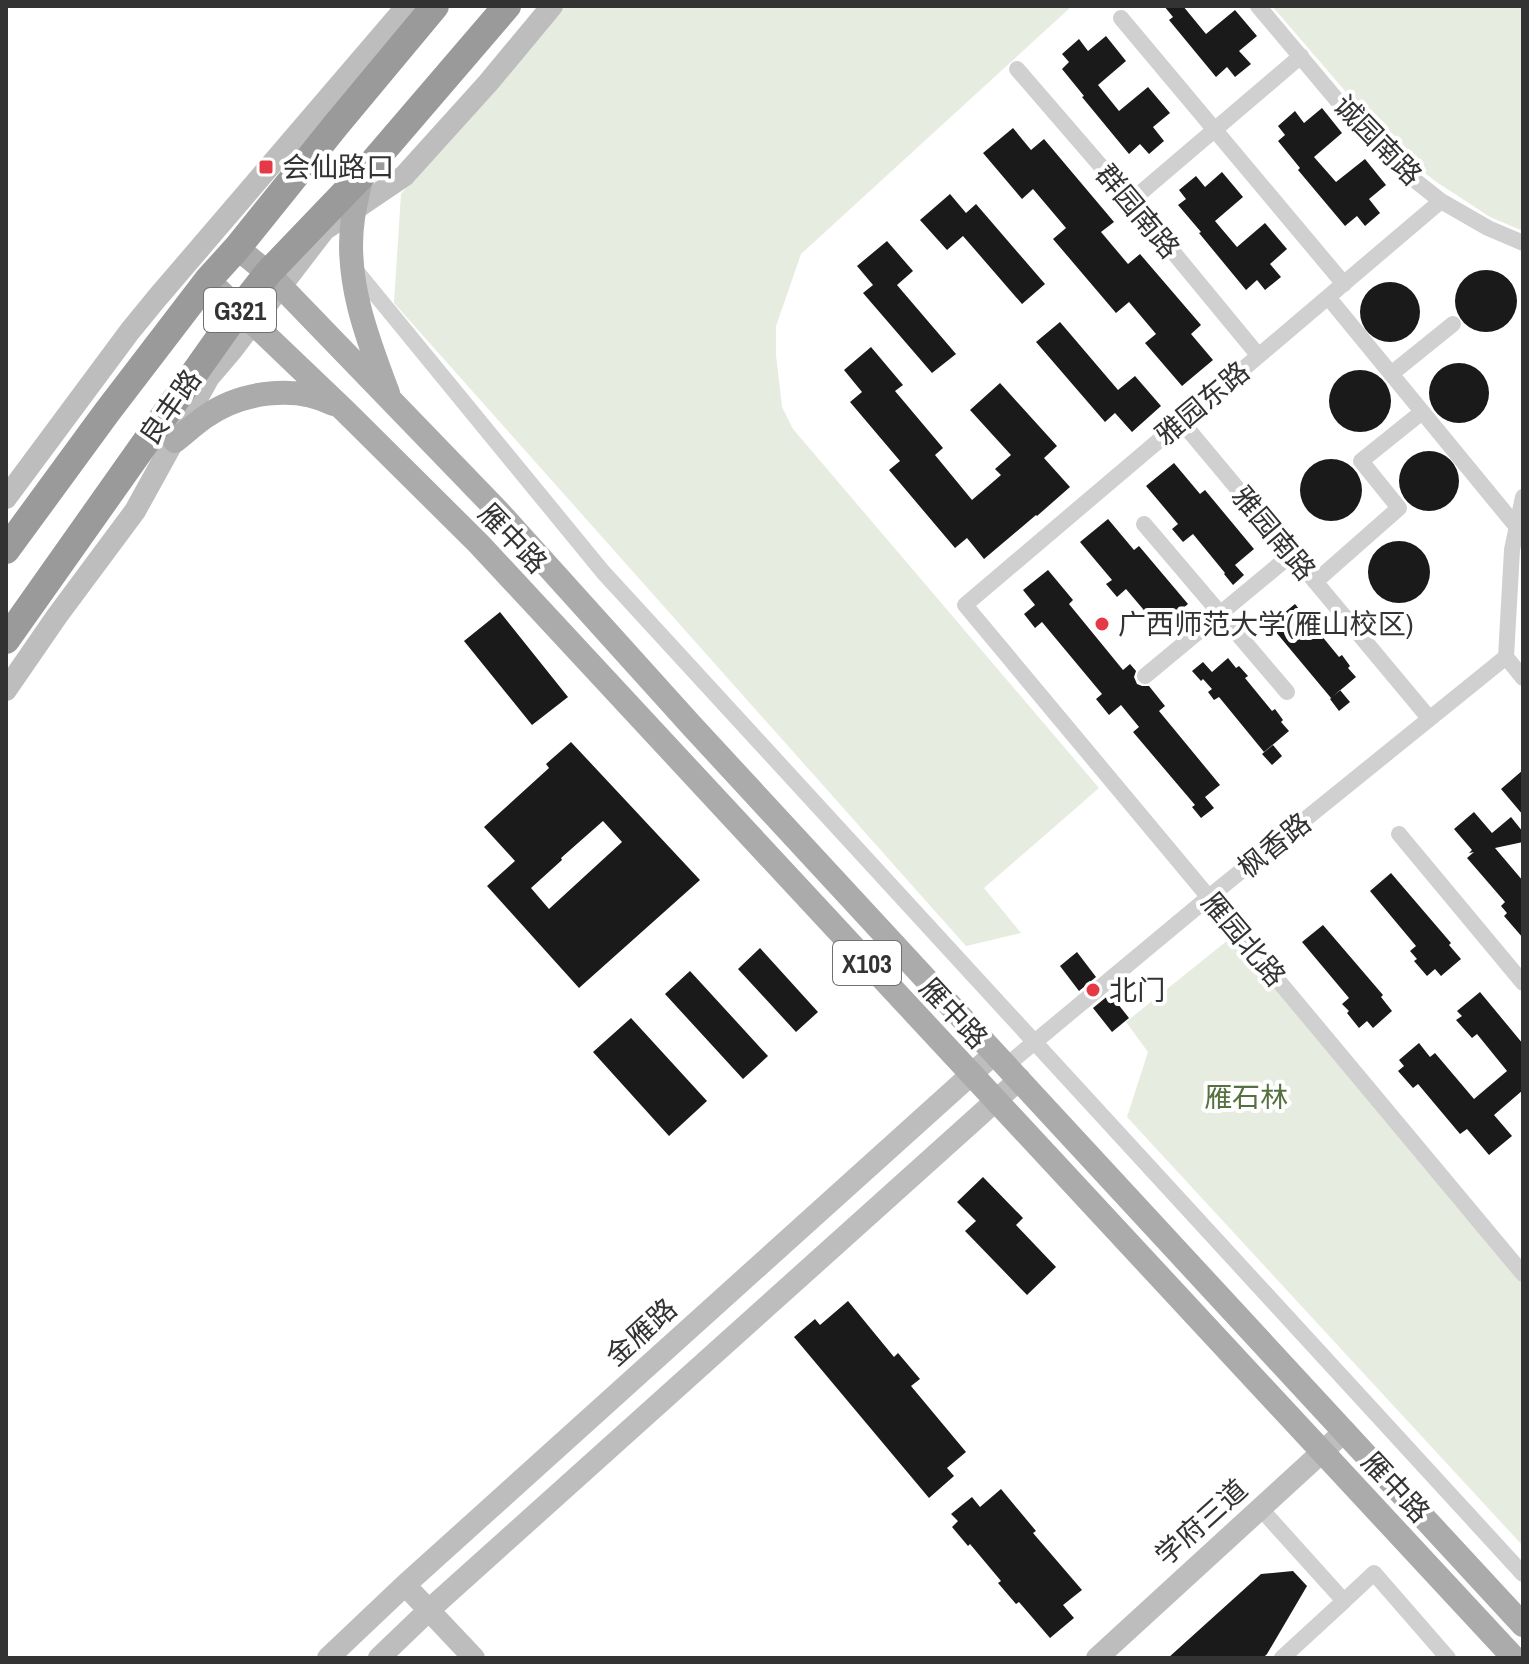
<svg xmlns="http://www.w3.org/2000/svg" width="1529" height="1664" viewBox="0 0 1529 1664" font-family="'Archivo Narrow','Noto Sans SC',sans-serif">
<rect width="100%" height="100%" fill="#fff"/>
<path fill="#e6ecdf" d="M558,6H1072L801,254L776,326V355L782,407L793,429L1099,788L984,888L1021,933L966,946L394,303L401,194Z
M1272,6H1523V231L1490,217L1435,181L1395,149Z
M1238,932L1523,1274V1546L1127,1117L1148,1052L1126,1022Z"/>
<path fill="#1a1a1a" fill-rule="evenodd" d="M1164,6H1183L1206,34L1235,10L1257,36L1239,51L1251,64L1235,77L1227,67L1216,77L1169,20L1173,17Z
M1106,36L1126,61L1098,85L1119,111L1148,87L1170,113L1153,127L1164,141L1149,154L1140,144L1129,154L1082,97L1084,96L1062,69L1069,62L1062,54L1079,39L1088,51Z
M1322,108L1342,133L1314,157L1336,182L1365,159L1386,185L1369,199L1380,213L1365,226L1357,216L1345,226L1298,170L1300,168L1278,141L1285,135L1278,126L1295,111L1304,123Z
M1013,128L1031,150L1044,139L1114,222L1101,232L1128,264L1140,254L1201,325L1191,334L1213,360L1182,386L1145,343L1156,334L1129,302L1116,313L1053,239L1066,228L1033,189L1022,199L983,153Z
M1222,172L1243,197L1215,221L1237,247L1265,223L1287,249L1270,264L1281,277L1265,290L1257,280L1246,290L1199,233L1201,232L1178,205L1186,199L1179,190L1196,176L1205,187Z
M950,194L966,213L976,204L1045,284L1022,304L963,236L947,250L920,220Z
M887,241L913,271L897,285L956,354L932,373L863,293L873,285L857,266Z
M1455 301a31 31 0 1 1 62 0a31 31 0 1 1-62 0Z
M1360 312a30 30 0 1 1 60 0a30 30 0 1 1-60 0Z
M1060,322L1118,390L1135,376L1161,406L1132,432L1115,413L1105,422L1036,342Z
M871,347L903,385L895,391L943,448L935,455L972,500L1001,475L995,469L1011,455L970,410L1000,383L1057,446L1044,458L1070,487L1037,516L1036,515L984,559L967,538L955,548L889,470L900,461L850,402L862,392L844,370Z
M1429 393a30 30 0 1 1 60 0a30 30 0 1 1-60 0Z
M1329 401a31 31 0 1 1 62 0a31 31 0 1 1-62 0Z
M1399 481a30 30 0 1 1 60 0a30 30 0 1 1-60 0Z
M1300 490a31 31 0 1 1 62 0a31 31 0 1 1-62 0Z
M1174,463L1200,494L1205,490L1254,549L1235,565L1244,575L1233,585L1224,574L1225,573L1193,534L1183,542L1172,529L1178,524L1146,486Z
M1108,519L1134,550L1139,546L1188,604L1159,628L1126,589L1117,597L1106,584L1112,580L1080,542Z
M1368 572a31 31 0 1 1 62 0a31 31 0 1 1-62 0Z
M1048,570L1073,600L1069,604L1123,670L1130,664L1136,671L1134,677L1137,684L1142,686H1149L1165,706L1159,711L1220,785L1205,797L1214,808L1201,818L1192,807L1195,805L1133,732L1139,727L1121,705L1109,715L1096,699L1102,694L1042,622L1035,628L1024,614L1035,605L1023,590Z
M1295,604L1303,614L1306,612L1315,622L1312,624L1339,657L1342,655L1350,666L1348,668L1356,677L1331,698L1270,625L1268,627L1259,617L1270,608L1279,617Z
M500,612L568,697L532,725L464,641Z
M1228,658L1236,668L1239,666L1248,676L1245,678L1272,711L1275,709L1283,720L1281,722L1289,731L1264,752L1219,697L1214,700L1208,692L1212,689L1203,679L1201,681L1192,671L1203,662L1212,672Z
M1340,690L1350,702L1339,711L1330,699Z
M571,742L700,880L579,988L487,886L515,861L484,827L549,768L546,764ZM603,821L622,842L549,909L531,888L562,860L561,858Z
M1273,745L1282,756L1272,765L1262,754Z
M1523,770V815L1501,789Z
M1474,812L1492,833L1511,817L1523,832V842L1495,848L1523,881V938L1504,916L1507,913L1501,906L1505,902L1467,858L1474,852L1469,853L1472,850L1454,829Z
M1391,873L1451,943L1449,945L1461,959L1441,976L1435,969L1427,976L1414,961L1417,959L1410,951L1416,946L1370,891Z
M1323,925L1383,995L1381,997L1392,1011L1373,1028L1367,1021L1359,1028L1347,1013L1349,1011L1342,1004L1349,998L1302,942Z
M760,948L818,1012L796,1032L738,969Z
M1077,952L1096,977L1079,991L1060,966Z
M690,971L768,1056L743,1079L665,994Z
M1480,992L1523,1044V1090L1494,1115L1512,1136L1489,1155L1467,1129L1460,1134L1418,1084L1413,1088L1398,1071L1404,1066L1399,1060L1419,1043L1430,1057L1435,1053L1474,1099L1507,1071L1477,1034L1472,1038L1456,1020L1462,1016L1457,1011Z
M1110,994L1129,1018L1112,1032L1093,1008Z
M631,1018L707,1101L669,1136L593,1052Z
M983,1177L1023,1218L1016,1225L1056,1267L1027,1295L965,1231L976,1221L957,1202Z
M848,1301L894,1357L898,1353L920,1379L911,1386L966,1452L947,1468L954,1476L929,1498L794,1337L815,1319L820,1325Z
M1001,1489L1036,1531L1033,1533L1082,1590L1063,1605L1074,1618L1050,1638L1019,1602L1016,1604L998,1583L1001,1581L970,1544L968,1546L952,1527L958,1521L951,1514L972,1497L980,1507Z
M1293,1571L1307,1586L1267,1654L1263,1658H1168L1261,1574Z"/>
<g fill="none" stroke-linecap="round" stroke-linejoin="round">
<path stroke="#d0d0d0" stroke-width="16" d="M1258,6L1362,130L1398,167L1441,201L1488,228L1523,243
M1121,18L1344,284
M1017,69L1131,201L1258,355
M1131,201L1301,56
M1441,201L965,605L1523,1274
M353,267L603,572L1523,1574
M1328,297L1516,526
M1391,374L1453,324
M1181,421L1429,718
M1144,524L1287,692
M1315,582L1399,508L1361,461L1422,412
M1506,657L1512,550L1523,497
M1506,657L1523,678
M1145,676L1292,554
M1399,834L1523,983
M1007,1065L1209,897L1506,657
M1261,1509L1344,1601L1282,1658
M1344,1601L1374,1573L1448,1658"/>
<path stroke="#bdbdbd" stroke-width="22" d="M6,498L130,331L157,298L407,6
M6,690L57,616L135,511L209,377L232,350L324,230L404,176L488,83L552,6
M405,1585L474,1658
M328,1658L405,1585L995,1053
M379,1658L429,1610L1020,1079
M1097,1658L1345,1431"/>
<path stroke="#ababab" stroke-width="24" d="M362,175C359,189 355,204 353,218C344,278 367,338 388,393
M237,248L268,273L498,511L691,725L1523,1625
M208,280L345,411L479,544L1514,1658
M175,441C185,433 195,424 205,417C240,392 295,384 333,404"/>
<path stroke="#9a9a9a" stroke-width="28" d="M6,550L107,412L208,280L237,248L336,125L435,6
M6,640L239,310L268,273L362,175L507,6"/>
</g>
<g fill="#e63946" stroke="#fff" stroke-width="3">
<rect x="258" y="159" width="16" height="16" rx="4"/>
<circle cx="1102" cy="624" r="8"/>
<circle cx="1093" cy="990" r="8"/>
</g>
<g text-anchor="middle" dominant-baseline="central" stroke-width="8" stroke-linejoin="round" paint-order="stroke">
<g fill="#fff" stroke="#707070" stroke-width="2">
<rect x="204" y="288" width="72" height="44" rx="6"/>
<rect x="833" y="941" width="68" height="44" rx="6"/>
</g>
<g font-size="26" font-weight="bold" fill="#333">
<text x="240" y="310">G321</text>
<text x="867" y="963">X103</text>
</g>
<g font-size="28" fill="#333" stroke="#fff">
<text transform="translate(1378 140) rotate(46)">诚园南路</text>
<text transform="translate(1138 211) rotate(50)">群园南路</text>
<text transform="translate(1202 403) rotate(-40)">雅园东路</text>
<text transform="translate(170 407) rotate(-55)">良丰路</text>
<text transform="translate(1274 533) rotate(50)">雅园南路</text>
<text transform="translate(513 538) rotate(46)">雁中路</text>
<text transform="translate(1274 845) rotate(-39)">枫香路</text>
<text transform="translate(1244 939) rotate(50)">雁园北路</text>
<text transform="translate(954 1013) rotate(47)">雁中路</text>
<text transform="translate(641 1332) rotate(-42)">金雁路</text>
<text transform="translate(1396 1487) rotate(47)">雁中路</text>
<text transform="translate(1201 1522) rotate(-42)">学府三道</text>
</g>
<g font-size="28" fill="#333" stroke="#fff" text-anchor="start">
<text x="282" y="167">会仙路口</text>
<text x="1118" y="624">广西师范大学(雁山校区)</text>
<text x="1109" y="990">北门</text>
</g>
<g font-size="28" fill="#56703f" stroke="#fff">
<text x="1246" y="1097">雁石林</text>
</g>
</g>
<rect width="1529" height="1664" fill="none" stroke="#333333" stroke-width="16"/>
</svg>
